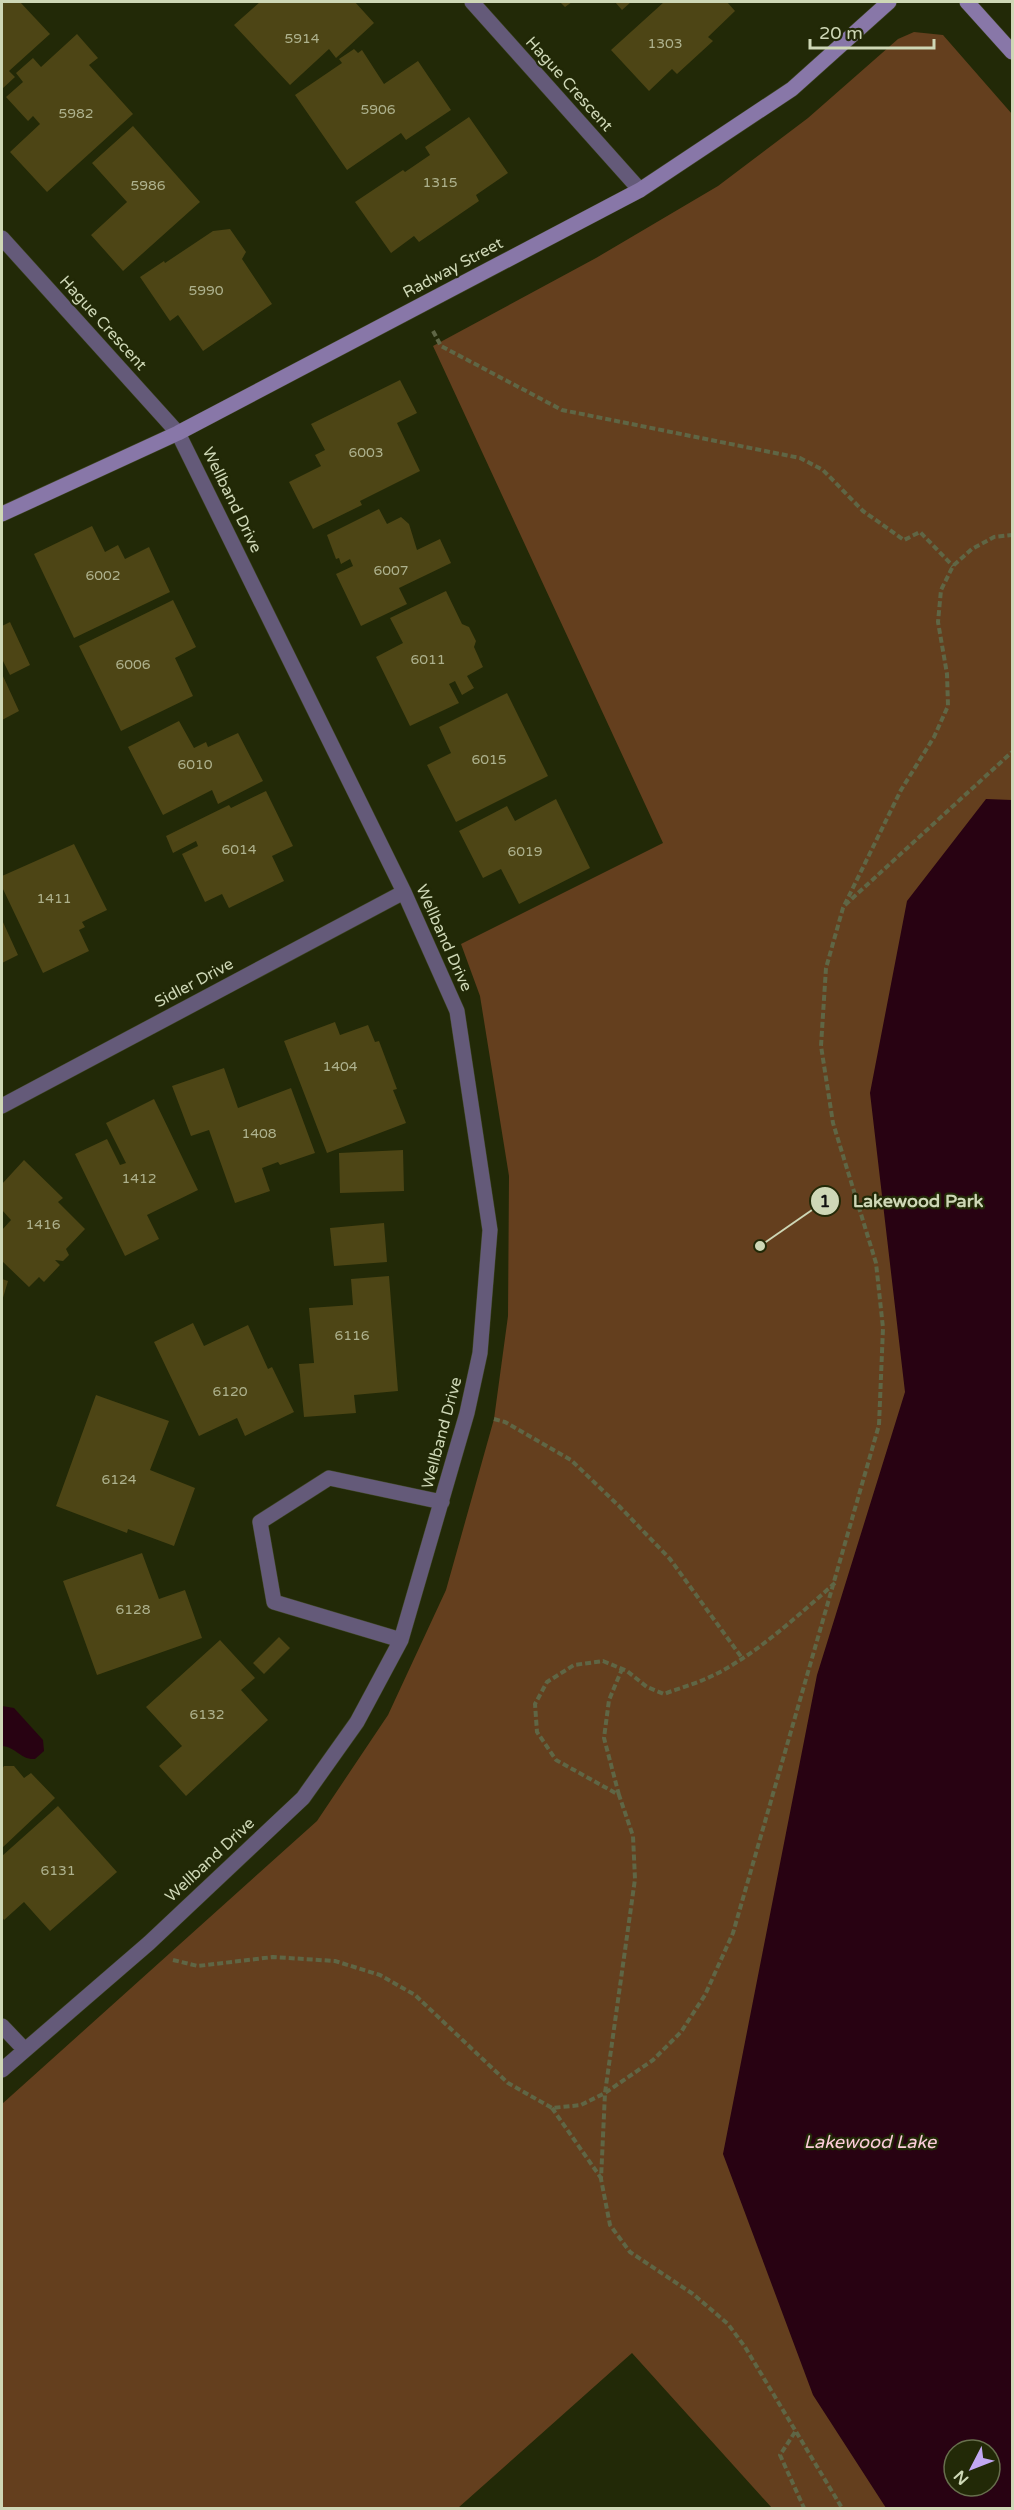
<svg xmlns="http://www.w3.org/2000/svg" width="1014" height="2510" viewBox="0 0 1014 2510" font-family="'Varela Round',sans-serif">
<rect width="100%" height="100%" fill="#222907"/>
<path fill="#643f1e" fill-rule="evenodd" d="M914,32L943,35L1012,114V2508H772L632,2353L458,2508H2V2104L317,1821L388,1715L446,1590L494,1419L508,1316L509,1176L480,996L461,944L663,843L433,346L596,258L718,186L808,118L898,39ZM954,2450H990V2486H954Z"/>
<path fill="#280212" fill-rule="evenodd" d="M986,799L1012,800V2508H886L813,2395L723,2154L817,1675L905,1392L870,1093L907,901ZM954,2450H990V2486H954Z
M2,1706L14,1708L43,1740L44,1751L35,1759C21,1760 16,1747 2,1746Z"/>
<path fill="#4d4515" d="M2,2H20L50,34L9,71L15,77L2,89Z
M260,2H355L374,23L336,58L329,49L290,85L234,25Z
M560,2H572L565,7Z
M615,2H631L622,10Z
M664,2H727L735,11L708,37L713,41L677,74L672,69L649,91L611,50Z
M77,34L98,58L89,65L133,114L47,192L10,152L40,124L33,116L28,121L6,97L23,82L16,73L33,58L41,67Z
M354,49L358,53L362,50L384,84L418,61L451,110L406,140L401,133L347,170L295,95L342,63L339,59Z
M469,117L508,173L476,195L479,201L419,242L414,236L391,253L355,202L403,170L405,172L430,155L425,147Z
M133,126L200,202L123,271L91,235L127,202L92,163Z
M230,229L246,252L242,259L272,304L203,351L178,315L170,321L140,277L164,261L165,263L213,231Z
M400,380L417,413L397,423L420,471L360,501L362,505L313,529L289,482L321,466L315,455L325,450L311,424Z
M379,509L387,524L401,517L409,524L417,550L440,539L451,563L399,588L407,604L361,626L336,574L353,566L350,559L341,564L339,558L336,559L327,535Z
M92,526L105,552L118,545L125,559L149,547L170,592L74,638L34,554Z
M446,591L462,624L469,627L476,641L474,647L483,667L467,676L474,688L462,695L455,681L449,684L459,703L410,726L376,657L403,643L390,618Z
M173,600L196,647L175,658L193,696L121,731L79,646Z
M10,622L30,665L10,675L2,659V626Z
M2,674L19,711L2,720Z
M507,693L548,776L456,822L427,765L451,753L439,727Z
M179,721L194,748L206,742L208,747L238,733L263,781L218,804L212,790L163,815L128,747Z
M266,791L293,846L272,856L284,881L229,908L222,894L205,902L182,854L198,846L196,841L173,853L166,836L229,805L231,808Z
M556,799L590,868L519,904L501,869L483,878L459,831L507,806L515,821Z
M74,844L107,910L82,922L85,927L79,930L89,951L43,973L2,887V876Z
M2,920L18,955L2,963Z
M335,1022L340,1035L368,1025L375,1042L379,1041L397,1089L393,1090L406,1123L327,1153L284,1041Z
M224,1068L238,1108L291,1088L315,1153L280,1165L278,1162L262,1168L270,1191L235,1203L209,1130L191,1136L172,1086Z
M154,1099L198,1190L147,1215L159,1239L125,1256L75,1154L107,1139L120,1165L126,1163L106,1123Z
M403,1150L404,1191L340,1193L339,1153Z
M24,1160L63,1198L58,1202L85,1229L66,1249L69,1255L63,1261L55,1260L60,1265L44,1282L39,1277L29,1287L2,1261V1230L11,1220L2,1210V1184Z
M384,1223L387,1262L334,1266L330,1228Z
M389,1276L398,1391L354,1395L356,1413L304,1417L299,1364L314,1363L309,1308L353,1305L351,1279Z
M2,1279L8,1281L2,1301Z
M193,1323L204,1346L248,1325L268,1369L272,1367L294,1412L245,1436L237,1418L199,1436L154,1342Z
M96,1395L169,1421L150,1470L195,1488L174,1546L128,1529L127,1533L56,1506Z
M142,1553L159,1599L185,1590L202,1638L97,1675L63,1581Z
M279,1637L290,1648L264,1674L253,1663Z
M220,1640L255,1678L241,1690L268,1720L186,1796L159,1766L182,1746L146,1707Z
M4,1766H14L24,1778L31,1773L55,1798L2,1848V1769Z
M58,1806L117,1872L50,1931L24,1902L4,1920L2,1917V1856Z"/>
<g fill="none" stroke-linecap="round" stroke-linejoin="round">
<g stroke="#3e4523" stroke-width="16">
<path id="street" d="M472,2L640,190
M2,238L178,433L404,892L457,1011L490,1230L480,1353L467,1413L401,1640L357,1722L303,1798L149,1943L2,2070
M2,1106L404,892
M401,1640L274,1602L260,1522L329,1478L442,1502
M2,2026L24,2049"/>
</g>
<g stroke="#3e4523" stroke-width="16">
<path id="secondary" d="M967,2L1012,52
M2,514L178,433L640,190L792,89L889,2"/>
</g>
<path stroke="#5f6645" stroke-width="4" stroke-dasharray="6 3" stroke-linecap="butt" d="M433,331L441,346L562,410L800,458L823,470L863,511L904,540L920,532L953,566
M845,905L1012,752
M494,1419L505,1422L571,1460L620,1507L670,1559L742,1658
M835,1583C796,1617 751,1660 703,1680C691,1685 677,1689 664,1694L647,1687L627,1671L603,1661L574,1665L547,1682L535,1704L537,1732L556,1760L619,1795L633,1836L635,1879L605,2093L601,2179L610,2225L630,2252L693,2294L728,2324L745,2347L842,2508
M619,1795L604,1738L609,1700L622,1669
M173,1960L198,1966L273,1957L335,1961L380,1975L415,1995L508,2083L552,2108L581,2105L605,2093L653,2060L681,2032L705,1995L733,1933L879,1425L883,1328L876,1263L833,1123L821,1046L826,968L843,908L901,790L934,737L948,706L947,674L938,622L941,590L953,566L972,549L994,537L1012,535
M552,2108L601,2178
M795,2432L780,2455L804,2508"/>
<use href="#street" stroke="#645a79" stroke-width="15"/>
<use href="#secondary" stroke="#8877a8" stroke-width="15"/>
</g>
<g text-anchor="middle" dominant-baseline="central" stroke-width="4.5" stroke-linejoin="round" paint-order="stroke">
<g font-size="14" fill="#aeb28e">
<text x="302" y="38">5914</text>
<text x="665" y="43">1303</text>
<text x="378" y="109">5906</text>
<text x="76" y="113">5982</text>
<text x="440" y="182">1315</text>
<text x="148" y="185">5986</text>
<text x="206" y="290">5990</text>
<text x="366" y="452">6003</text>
<text x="391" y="570">6007</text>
<text x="103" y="575">6002</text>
<text x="428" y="659">6011</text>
<text x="133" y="664">6006</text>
<text x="489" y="759">6015</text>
<text x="195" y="764">6010</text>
<text x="239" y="849">6014</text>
<text x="525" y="851">6019</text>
<text x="54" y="898">1411</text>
<text x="340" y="1066">1404</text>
<text x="259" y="1133">1408</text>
<text x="139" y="1178">1412</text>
<text x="43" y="1224">1416</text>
<text x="352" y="1335">6116</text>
<text x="230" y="1391">6120</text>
<text x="119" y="1479">6124</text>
<text x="133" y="1609">6128</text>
<text x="207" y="1714">6132</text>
<text x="58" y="1870">6131</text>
</g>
<g font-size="16" fill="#ced7b6" stroke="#222907">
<text transform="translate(569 84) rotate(48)">Hague Crescent</text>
<text transform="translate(453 268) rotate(-28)">Radway Street</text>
<text transform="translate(103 323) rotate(48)">Hague Crescent</text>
<text transform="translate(232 500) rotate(64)">Wellband Drive</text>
<text transform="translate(444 938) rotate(66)">Wellband Drive</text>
<text transform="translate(194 983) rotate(-28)">Sidler Drive</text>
<text transform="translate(442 1433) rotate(-75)">Wellband Drive</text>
<text transform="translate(210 1860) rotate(-43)">Wellband Drive</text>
</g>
<g font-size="18" font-style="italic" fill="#fcccd9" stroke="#222907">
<text x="870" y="2142">Lakewood Lake</text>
</g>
</g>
<path fill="none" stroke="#ced7b6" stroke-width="2" d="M760 1246L825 1201"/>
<g fill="#ced7b6" stroke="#222907" stroke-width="2">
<circle cx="760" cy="1246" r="6"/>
<circle cx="825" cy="1201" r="15"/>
</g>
<g font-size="18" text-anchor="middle" font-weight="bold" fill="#111">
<text x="825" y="1207">1</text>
</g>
<g font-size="18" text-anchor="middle" font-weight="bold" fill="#ced7b6" stroke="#222907" stroke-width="4.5" stroke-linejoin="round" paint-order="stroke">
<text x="918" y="1207">Lakewood Park</text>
</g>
<rect width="1014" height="2510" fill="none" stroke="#ced7b6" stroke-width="6"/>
<g transform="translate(972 2468) rotate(228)"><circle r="28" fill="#222907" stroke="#676f4d" stroke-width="1.5"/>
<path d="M0-4.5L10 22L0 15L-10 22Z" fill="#c2a8f2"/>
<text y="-9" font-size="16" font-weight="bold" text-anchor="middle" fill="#ced7b6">N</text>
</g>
<path d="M810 39v9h124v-9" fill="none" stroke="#ced7b6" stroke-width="3"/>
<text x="819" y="39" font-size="18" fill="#ced7b6" stroke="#222907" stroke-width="4.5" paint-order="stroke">20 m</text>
</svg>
